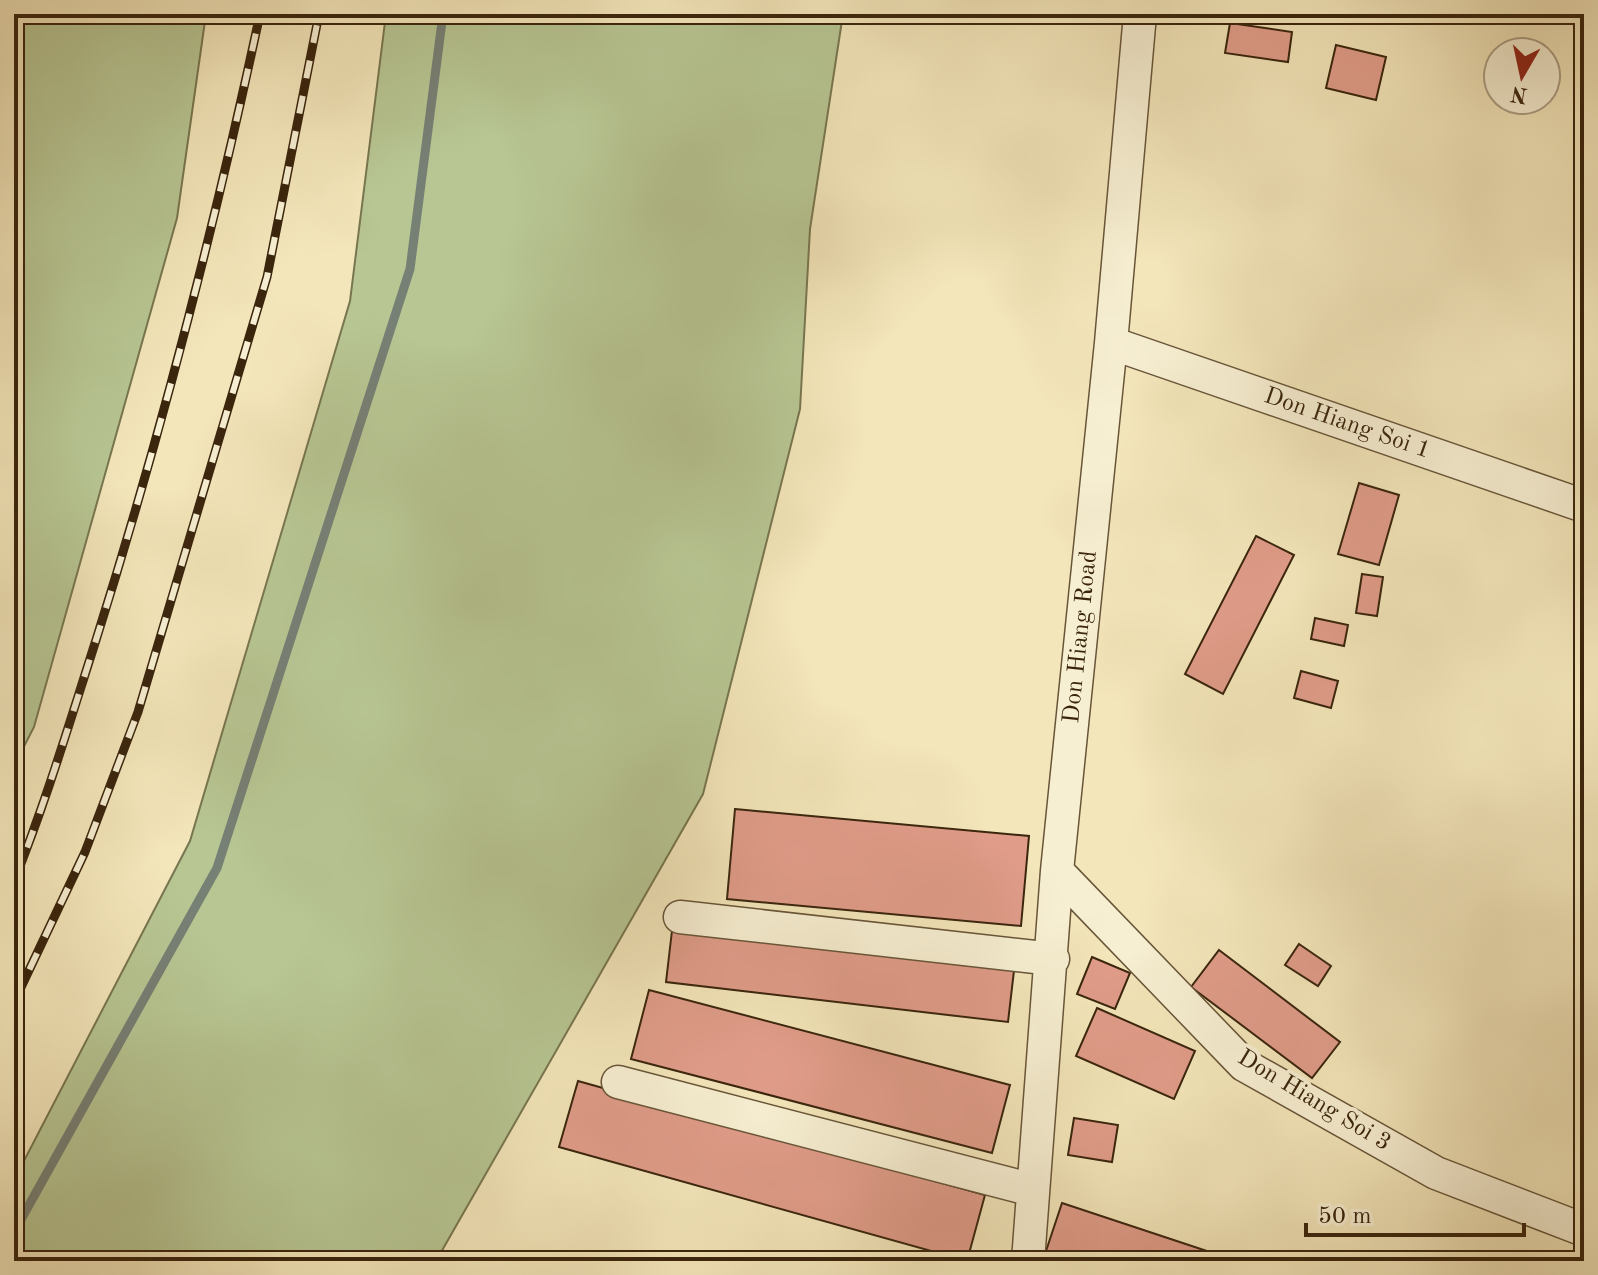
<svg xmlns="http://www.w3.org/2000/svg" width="1598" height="1275" viewBox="0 0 1598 1275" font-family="'Old Standard TT',serif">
<rect width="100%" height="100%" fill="#f3e6ba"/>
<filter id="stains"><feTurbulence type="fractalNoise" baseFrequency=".0025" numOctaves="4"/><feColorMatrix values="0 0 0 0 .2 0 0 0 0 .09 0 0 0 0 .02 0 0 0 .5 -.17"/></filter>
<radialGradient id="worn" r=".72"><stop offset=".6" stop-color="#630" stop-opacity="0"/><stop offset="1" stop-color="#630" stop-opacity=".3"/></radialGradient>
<path fill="#b7c693" stroke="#787650" stroke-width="2" d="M14,14H206L177,218L34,727L14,766Z
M386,14H843L810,229L800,409L703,794L436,1261H14V1180L190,841L350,301Z"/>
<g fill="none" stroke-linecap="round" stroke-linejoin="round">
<path stroke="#778075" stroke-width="9" d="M14,1232L217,868L410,269L443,14"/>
</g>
<path fill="#e09c89" stroke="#3a250d" stroke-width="2" d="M1230,23L1292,32L1288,62L1225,53Z
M1336,45L1386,57L1376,100L1326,88Z
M1359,483L1399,495L1379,565L1338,554Z
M1256,536L1294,555L1223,694L1185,674Z
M1362,574L1383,577L1377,616L1356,613Z
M1315,618L1348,625L1344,646L1311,639Z
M1301,671L1338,681L1331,708L1294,698Z
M735,809L1029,836L1021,926L727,899Z
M673,922L1015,962L1008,1022L666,982Z
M1299,944L1331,966L1318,986L1285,965Z
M1219,950L1340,1042L1312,1078L1191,987Z
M1092,957L1130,973L1115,1009L1077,994Z
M649,990L1010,1085L992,1153L631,1059Z
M1097,1008L1195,1051L1174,1099L1076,1056Z
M578,1081L985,1195L967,1261L559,1147Z
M1074,1118L1118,1125L1112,1162L1068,1155Z
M1062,1203L1237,1261H1077L1046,1251Z"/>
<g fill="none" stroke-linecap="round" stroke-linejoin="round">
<g stroke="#685538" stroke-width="35">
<path id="minor" d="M1111,343L1584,506
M1057,871L1244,1065L1436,1173L1584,1230
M680,917L1053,959
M618,1082L1033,1190
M1028,1261L1057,871L1111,343L1140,14"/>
</g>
<use href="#minor" stroke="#f7efd2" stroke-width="32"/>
<g stroke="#3a250d" stroke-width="9">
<path id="rail" d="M14,881C46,802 70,721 96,640C161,434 215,225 260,14
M14,1002L85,852L138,712L267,277L319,14"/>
</g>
<use href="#rail" stroke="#f7efd2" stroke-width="6" stroke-dasharray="18" stroke-linecap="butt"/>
</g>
<g text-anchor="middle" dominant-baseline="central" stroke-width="8" stroke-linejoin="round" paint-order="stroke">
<g font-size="24" fill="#3a250d" stroke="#f7efd2">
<text transform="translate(1347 424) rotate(19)">Don Hiang Soi 1</text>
<text transform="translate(1081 637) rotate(-84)">Don Hiang Road</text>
<text transform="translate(1314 1101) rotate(31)">Don Hiang Soi 3</text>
</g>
</g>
<rect width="1598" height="1275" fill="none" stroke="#f3e6ba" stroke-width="48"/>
<rect x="16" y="16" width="1566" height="1243" fill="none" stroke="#3a250d" stroke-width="4"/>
<rect x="24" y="24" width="1550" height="1227" fill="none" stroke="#3a250d" stroke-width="2"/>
<g transform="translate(1522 76) rotate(189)"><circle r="38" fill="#f7efd2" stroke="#ab9e83" stroke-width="2"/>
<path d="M0-6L14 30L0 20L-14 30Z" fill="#8f2418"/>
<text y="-12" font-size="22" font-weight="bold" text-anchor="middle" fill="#3a250d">N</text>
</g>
<path d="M1306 1223v12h218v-12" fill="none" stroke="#3a250d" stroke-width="4"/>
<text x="1318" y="1223" font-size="24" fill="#3a250d" stroke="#f7efd2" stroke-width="6" paint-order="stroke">50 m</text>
<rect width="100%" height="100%" filter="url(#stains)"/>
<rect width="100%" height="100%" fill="url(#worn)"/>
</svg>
